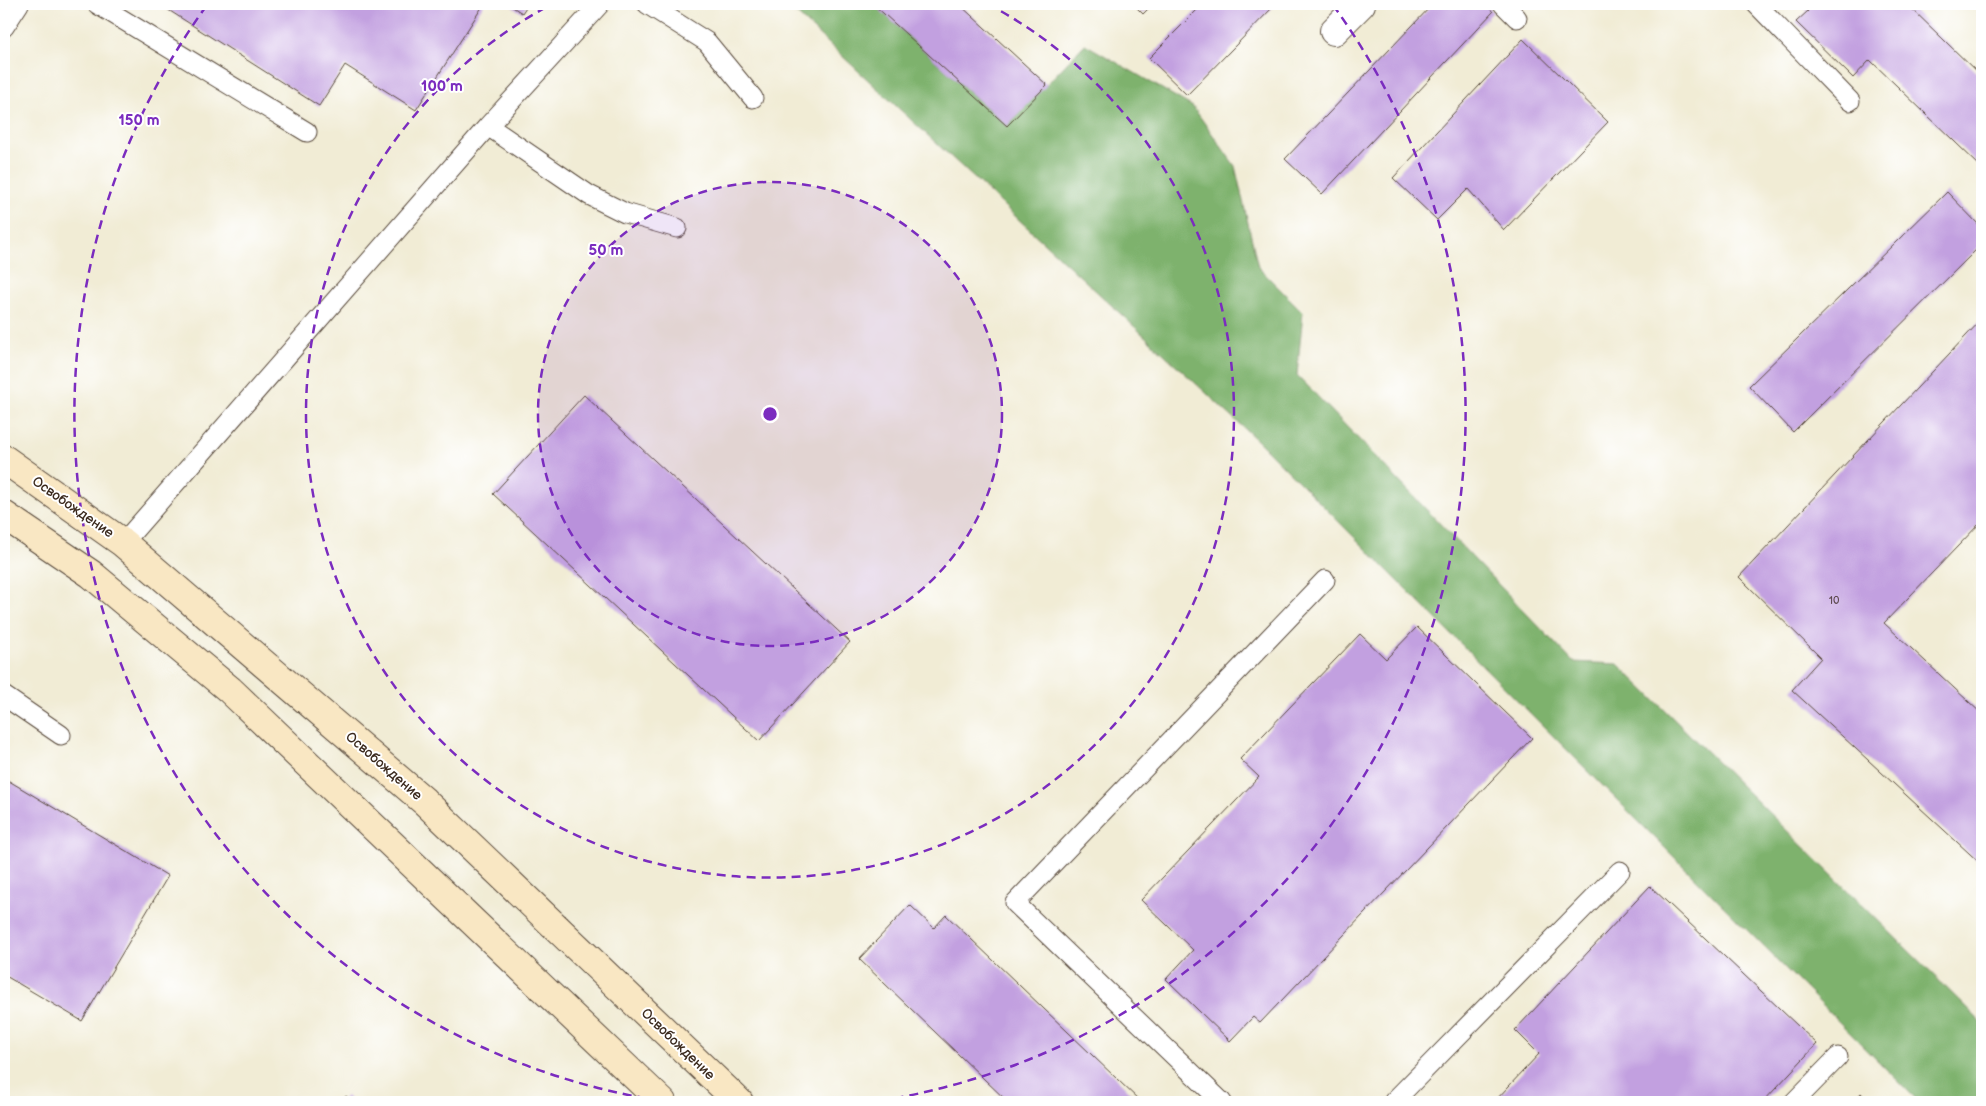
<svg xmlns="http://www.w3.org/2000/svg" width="1986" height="1106" viewBox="0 0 1986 1106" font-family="'Balsamiq Sans',sans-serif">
<rect width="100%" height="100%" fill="#fff"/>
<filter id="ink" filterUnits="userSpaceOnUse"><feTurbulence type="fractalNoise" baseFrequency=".02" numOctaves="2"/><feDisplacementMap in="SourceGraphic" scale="10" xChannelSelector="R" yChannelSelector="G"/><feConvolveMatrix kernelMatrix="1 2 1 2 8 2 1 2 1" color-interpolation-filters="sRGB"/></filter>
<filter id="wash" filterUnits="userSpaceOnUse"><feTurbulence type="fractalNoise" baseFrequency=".0096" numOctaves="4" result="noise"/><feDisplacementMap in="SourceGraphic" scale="20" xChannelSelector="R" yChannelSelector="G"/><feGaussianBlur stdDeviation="1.12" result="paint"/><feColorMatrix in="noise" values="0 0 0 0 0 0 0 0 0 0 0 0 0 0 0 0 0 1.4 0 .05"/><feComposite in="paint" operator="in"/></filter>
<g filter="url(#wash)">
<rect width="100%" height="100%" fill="#f1ecd5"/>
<path fill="#7eb26d" stroke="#5c6e46" d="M786,4H873L1007,126L1085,44L1193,107L1235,166L1258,267L1303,312L1297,375L1573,662L1618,664L1982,1023V1102H1919L1258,441Z"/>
<g id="blocks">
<path fill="#c2a0e0" d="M159,4H484L416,110L345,65L319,106Z
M508,4H528L522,13Z
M873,4H959L1047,85L1007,126Z
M1133,4H1153L1143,14Z
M1203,4H1276L1187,95L1149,58Z
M1433,4H1486L1493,12L1322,194L1285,159Z
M1801,4H1907L1982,77V168L1870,60L1853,78L1796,22L1808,11Z
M1523,39L1608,122L1504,230L1468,189L1437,220L1393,178Z
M1947,192L1982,228V244L1793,432L1749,386Z
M1982,319V521L1884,623L1982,714V865L1792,690L1821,658L1739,577Z
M584,395L850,642L759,741L493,494Z
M1417,627L1532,738L1260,1023L1253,1017L1230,1041L1166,979L1193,950L1141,900L1259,777L1240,759L1360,634L1386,659Z
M4,778L168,876L82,1021L4,975Z
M1650,886L1817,1044L1763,1102H1494L1539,1054L1515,1030Z
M910,905L934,928L946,915L1141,1102H1008L859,959Z
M1861,1093L1870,1102H1853Z
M346,1096L353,1102H340Z"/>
</g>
</g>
<g filter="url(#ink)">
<use href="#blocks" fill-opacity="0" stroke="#564739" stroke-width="1"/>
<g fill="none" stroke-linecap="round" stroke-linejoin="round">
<g stroke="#564739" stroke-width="21">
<path id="lane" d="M97,4L307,132
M647,4L707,42L753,98
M1503,4L1517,18
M1756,4L1850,101
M4,27L19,4
M488,126L589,195L625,213L677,228
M123,543L488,126L600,4
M4,696L61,735
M1222,1102L1015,903L1325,580
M1393,1102L1620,871
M1794,1102L1838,1057"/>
</g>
<g stroke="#564739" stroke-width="30">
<path id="street" d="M1334,31L1361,4"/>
</g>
<g stroke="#564739" stroke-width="30">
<path id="secondary" d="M4,459L123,543L424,801L739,1102
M4,515L91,574L230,690L662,1102"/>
</g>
<use href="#lane" stroke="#fff" stroke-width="19"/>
<use href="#street" stroke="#fff" stroke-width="28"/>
<use href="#secondary" stroke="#f9e7c3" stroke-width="28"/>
</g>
</g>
<circle cx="770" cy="414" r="232" fill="#7b2cbf" fill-opacity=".12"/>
<g fill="none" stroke="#7b2cbf" stroke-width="2.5" stroke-dasharray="9 6">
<circle cx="770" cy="414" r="232"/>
<path d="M988 4A464 464 0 1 1 552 4"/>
<path d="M661 1101A696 696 0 0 1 207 5M1333 5A696 696 0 0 1 879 1101"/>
</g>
<g text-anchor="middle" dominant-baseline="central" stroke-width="4" stroke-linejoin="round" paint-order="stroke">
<g font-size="11" fill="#5d484e">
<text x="1834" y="600">10</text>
</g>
<g font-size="14" fill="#3b2a1e" stroke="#fff">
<text transform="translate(73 507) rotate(35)">Освобождение</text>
<text transform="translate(384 766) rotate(41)">Освобождение</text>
<text transform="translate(678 1044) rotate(44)">Освобождение</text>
</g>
</g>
<circle cx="770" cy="414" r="8" fill="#7b2cbf" stroke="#fff" stroke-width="2.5"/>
<g font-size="15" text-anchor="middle" font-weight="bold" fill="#7b2cbf" stroke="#fff" stroke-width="4" stroke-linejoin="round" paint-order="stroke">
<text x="442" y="91">100 m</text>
<text x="139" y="125">150 m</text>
<text x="606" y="255">50 m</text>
</g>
<rect width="1986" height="1106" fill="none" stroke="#fff" stroke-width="20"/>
</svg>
